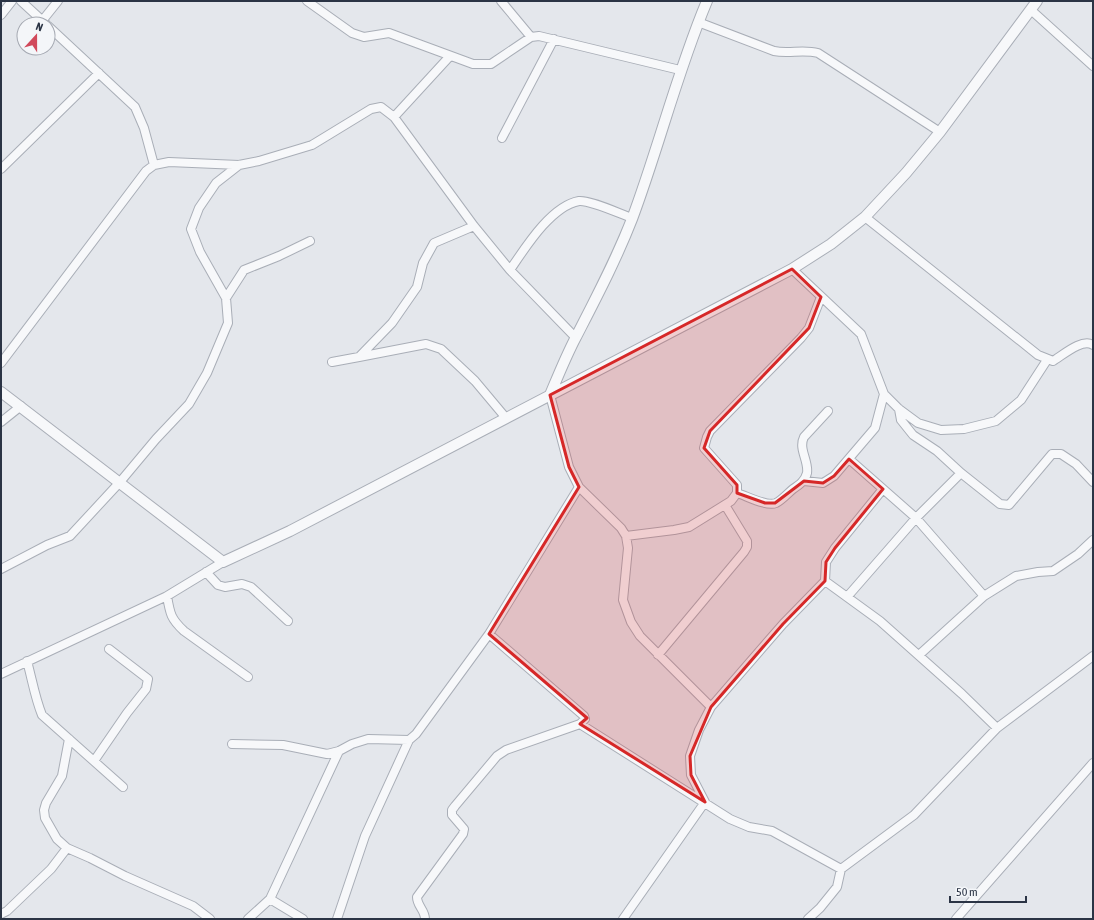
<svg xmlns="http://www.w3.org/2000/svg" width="1094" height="920" viewBox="0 0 1094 920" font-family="'Asap Condensed',sans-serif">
<rect width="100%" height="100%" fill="#e4e7ec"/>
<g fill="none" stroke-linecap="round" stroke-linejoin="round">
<g stroke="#a9aeb7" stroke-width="10">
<path id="minor" d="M21,1L46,24
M307,1L352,33L364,37L389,33L473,64H491L531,37L539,36L680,70
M501,1L531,37
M1031,10L1093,66
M1,15L12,1
M42,21L58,1
M698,22L774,51C789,54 803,49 818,53L940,132
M48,26L135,107L144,128L154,165
M394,117L450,56
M502,138L554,39
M1,169L99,73
M865,217L1038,355L1053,361C1063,355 1082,338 1093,345
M792,269L861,334L884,394L899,409L918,423L941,430L964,429L996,421L1021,400L1047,360
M510,270C525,248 551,206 579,201C591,200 620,214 632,218
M226,298L200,252L191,229L199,208L216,183L239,165
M359,357L426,344L441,349L475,381L506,418
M332,362L359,357L392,323L417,287L423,263L434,243L474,226
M1,363L146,171L154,165L169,162L239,165L259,161L312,145L371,109L381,107L394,117L474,226L510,270L576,338
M550,395L569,467L579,487L621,528L626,536L628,548L623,600L631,622L640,636L711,707
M899,409L901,420L913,435L937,451L961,473L1000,504L1009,505L1052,454H1061L1076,464L1093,482
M1,422L21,406
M849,459L916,518L984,596
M804,481L823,483L834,476L875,428L884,394
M737,493C747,496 767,507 776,503C782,500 788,493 793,489C799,485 805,481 807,473C809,461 798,449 804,437L828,411
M626,536L674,530L689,527L731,501L737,493V485L704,448L707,437L710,431L801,338L809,328L821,297
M1,569L47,545L70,536L120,482L156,439L189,404L207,373L228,323L226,298L244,270L279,256L310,241
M206,572L218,585L225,587L242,584L251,587L288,621
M825,581L880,621L962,694L997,728
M167,596C170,614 171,619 184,631L248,677
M847,597L916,518L961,473
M658,655L744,552L747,547V541L725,505
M919,655L984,596L1016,576L1038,572L1053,571L1078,554L1093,540
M27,661C32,679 35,698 42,715L123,787
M1,674L167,596L223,562
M580,724L730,819L749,827L772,831L841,869
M69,739L62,776L46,803L44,810L45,818L57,839L67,848L90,858L125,876L193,906L210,919
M232,744L283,745L327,754L339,751L352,744L368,739L409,740
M94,761L127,713L146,689L148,679L109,649
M270,899L303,919
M1,914L7,911L51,869L67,848
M248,919L270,899L339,751
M337,919L365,836L409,740L416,734L489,634L579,487
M425,919C425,910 417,906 417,897L463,834L464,829L452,815V810L455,806L497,756L506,750L580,724L585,719L584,716L489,634
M623,919L705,802L691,775L690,756L699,730L711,707L783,624L825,581L826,562L835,548L883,489
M808,919L820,908L837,887L841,869L914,815L997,728L1093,656
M956,919L1093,763"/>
</g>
<g stroke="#a9aeb7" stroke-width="12">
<path id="tertiary" d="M1,392L223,562L290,531L792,269L831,244L865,217L906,173L940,132L1037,1
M550,395C558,376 566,356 576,337C596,298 616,260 632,219C659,147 677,72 707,1"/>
</g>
<use href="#minor" stroke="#f7f8fa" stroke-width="8"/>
<use href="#tertiary" stroke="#f7f8fa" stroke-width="10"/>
</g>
<path fill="#d62828" fill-opacity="0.2" stroke="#d62828" stroke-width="3" stroke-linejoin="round" d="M792,269L821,297L809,328L710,431L704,448L737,485V493L765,503H775L804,481L823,483L834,476L849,459L883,489L835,548L826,562L825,581L783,624L711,707L690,756L691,775L705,802L580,724L587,718L489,634L579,487L569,467L550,395Z"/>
<rect width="1094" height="920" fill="none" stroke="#2b3445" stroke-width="4"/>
<g transform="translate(36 36) rotate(21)"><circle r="19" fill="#f4f6f9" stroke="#a4a8b1"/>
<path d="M0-3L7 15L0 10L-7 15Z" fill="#d1495b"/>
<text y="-6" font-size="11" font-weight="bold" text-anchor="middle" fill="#2b3445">N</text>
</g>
<path d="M950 896v6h76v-6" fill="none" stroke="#2b3445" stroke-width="2"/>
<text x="956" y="896" font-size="12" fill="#2b3445" stroke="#f4f6f9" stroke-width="3" paint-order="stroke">50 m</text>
</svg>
